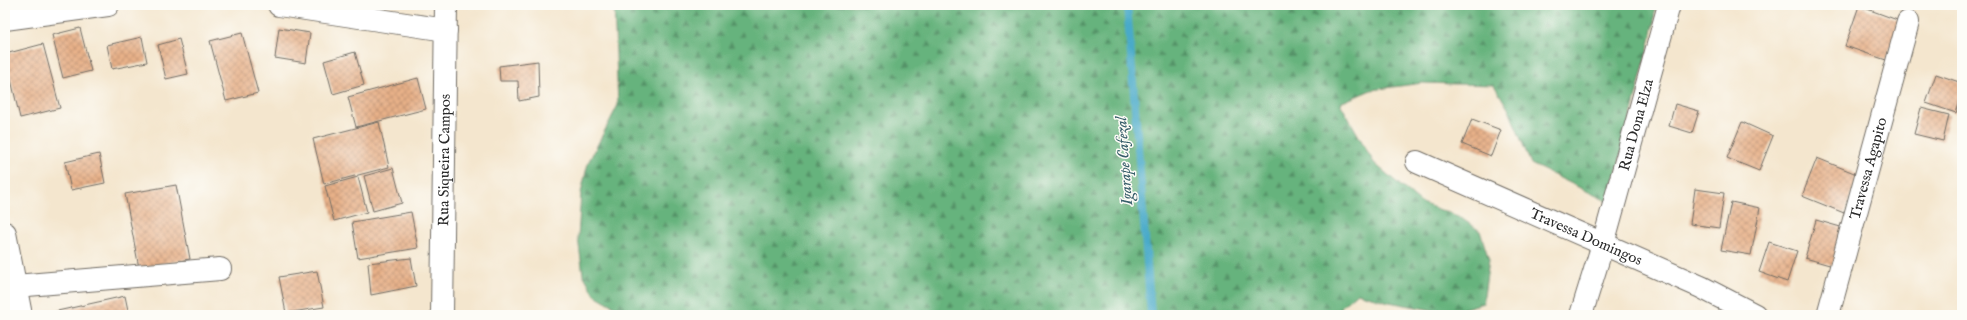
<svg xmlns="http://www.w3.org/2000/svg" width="1967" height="320" viewBox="0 0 1967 320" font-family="'IM FELL English',serif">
<defs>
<pattern id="forest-firs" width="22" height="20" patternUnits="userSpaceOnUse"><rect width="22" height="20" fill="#66b37d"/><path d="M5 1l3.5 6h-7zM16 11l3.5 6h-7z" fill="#549267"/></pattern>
<pattern id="building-cross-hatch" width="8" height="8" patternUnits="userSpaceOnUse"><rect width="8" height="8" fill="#e7b088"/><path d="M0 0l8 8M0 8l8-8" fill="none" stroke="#bb8f6f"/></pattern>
</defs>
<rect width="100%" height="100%" fill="#fdfcf7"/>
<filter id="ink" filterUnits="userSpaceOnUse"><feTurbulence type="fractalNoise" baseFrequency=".025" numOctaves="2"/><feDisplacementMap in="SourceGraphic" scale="8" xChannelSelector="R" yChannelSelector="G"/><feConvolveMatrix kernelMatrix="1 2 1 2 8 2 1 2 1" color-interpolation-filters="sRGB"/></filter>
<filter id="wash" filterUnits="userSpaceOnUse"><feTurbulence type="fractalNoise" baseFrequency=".012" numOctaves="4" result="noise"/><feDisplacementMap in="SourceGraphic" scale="16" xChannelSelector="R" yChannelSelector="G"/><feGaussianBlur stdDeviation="0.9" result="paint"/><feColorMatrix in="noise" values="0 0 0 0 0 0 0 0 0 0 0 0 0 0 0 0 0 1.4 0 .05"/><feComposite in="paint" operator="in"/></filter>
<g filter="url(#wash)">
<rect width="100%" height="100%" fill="#f4e6ce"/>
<path fill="url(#forest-firs)" stroke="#486f54" d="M614,5H1655L1654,25L1609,202L1531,164L1509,110L1494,85L1422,83L1371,90L1340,103L1374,163L1421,203L1458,216L1480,231L1489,260L1483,303L1448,313L1389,302L1357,293L1341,307L1343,315H629L595,295L583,274L578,238L581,193L588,163L618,105Z"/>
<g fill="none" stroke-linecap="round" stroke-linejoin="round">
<path stroke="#4aaac9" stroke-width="8" d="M1127,5L1151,315"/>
</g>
<g id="blocks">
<path fill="url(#building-cross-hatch)" d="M1859,6L1900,21L1886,60L1845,46Z
M80,28L91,71L63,78L52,35Z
M279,28L310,33L306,63L275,58Z
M242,33L258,93L226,101L210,41Z
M142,37L147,62L112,69L107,45Z
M179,39L188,74L166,79L158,45Z
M43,44L60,108L20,118L5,54Z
M355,52L364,85L333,94L324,61Z
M538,61L539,97L519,101L518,81H500L499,66Z
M1936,74L1962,83V94L1956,113L1926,103Z
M418,78L426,109L356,127L348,97Z
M1675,104L1699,111L1692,133L1669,126Z
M1921,108L1949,115L1943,141L1914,134Z
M1472,119L1501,130L1491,156L1462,144Z
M379,122L389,167L324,184L313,139Z
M1742,122L1773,136L1759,171L1727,158Z
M99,154L105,183L71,190L65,162Z
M1817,158L1859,175L1844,213L1802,196Z
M393,168L402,203L373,211L364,176Z
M358,177L367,212L334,221L325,186Z
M176,185L190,259L139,268L125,194Z
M1695,189L1724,193L1719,228L1690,224Z
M1731,202L1760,208L1751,255L1721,250Z
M411,212L418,248L358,258L352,222Z
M1816,220L1844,228L1833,266L1805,258Z
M1769,242L1797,251L1787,282L1759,272Z
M411,258L416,286L371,295L368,263Z
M317,271L324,307L286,313L279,277Z
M125,296L129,315H44V314Z"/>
</g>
</g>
<g filter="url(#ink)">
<use href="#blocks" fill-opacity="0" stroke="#716c64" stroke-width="1"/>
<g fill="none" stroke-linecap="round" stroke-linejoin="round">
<g stroke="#716c64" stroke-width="24">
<g id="minor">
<path d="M279,5L446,30"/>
<path d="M5,19L108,5"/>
<path id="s1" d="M1417,162L1701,287L1755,315"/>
<path d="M5,233L21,315"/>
<path d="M15,286L220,269"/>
<path id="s2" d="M442,315L446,5"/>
<path id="s3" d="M1581,315L1603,244L1669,5"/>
<path id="s4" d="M1828,315L1908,22"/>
</g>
</g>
<use href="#minor" stroke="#fff" stroke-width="22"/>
</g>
</g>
<g text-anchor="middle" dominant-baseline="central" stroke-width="3" stroke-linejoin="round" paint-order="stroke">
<g font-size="15" fill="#2b2b2b" stroke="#fdfcf7">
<text stroke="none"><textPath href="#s3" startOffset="198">Rua Dona Elza</textPath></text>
<text stroke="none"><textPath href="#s2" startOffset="155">Rua Siqueira Campos</textPath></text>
<text stroke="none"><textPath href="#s4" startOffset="152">Travessa Agapito</textPath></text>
<text stroke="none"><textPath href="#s1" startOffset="185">Travessa Domingos</textPath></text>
</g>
<g font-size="16" font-style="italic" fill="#375e6a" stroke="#fdfcf7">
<text transform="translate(1125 161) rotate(-94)">Igarape Cafezal</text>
</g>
</g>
<rect width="1967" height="320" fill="none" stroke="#fdfcf7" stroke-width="20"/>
</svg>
